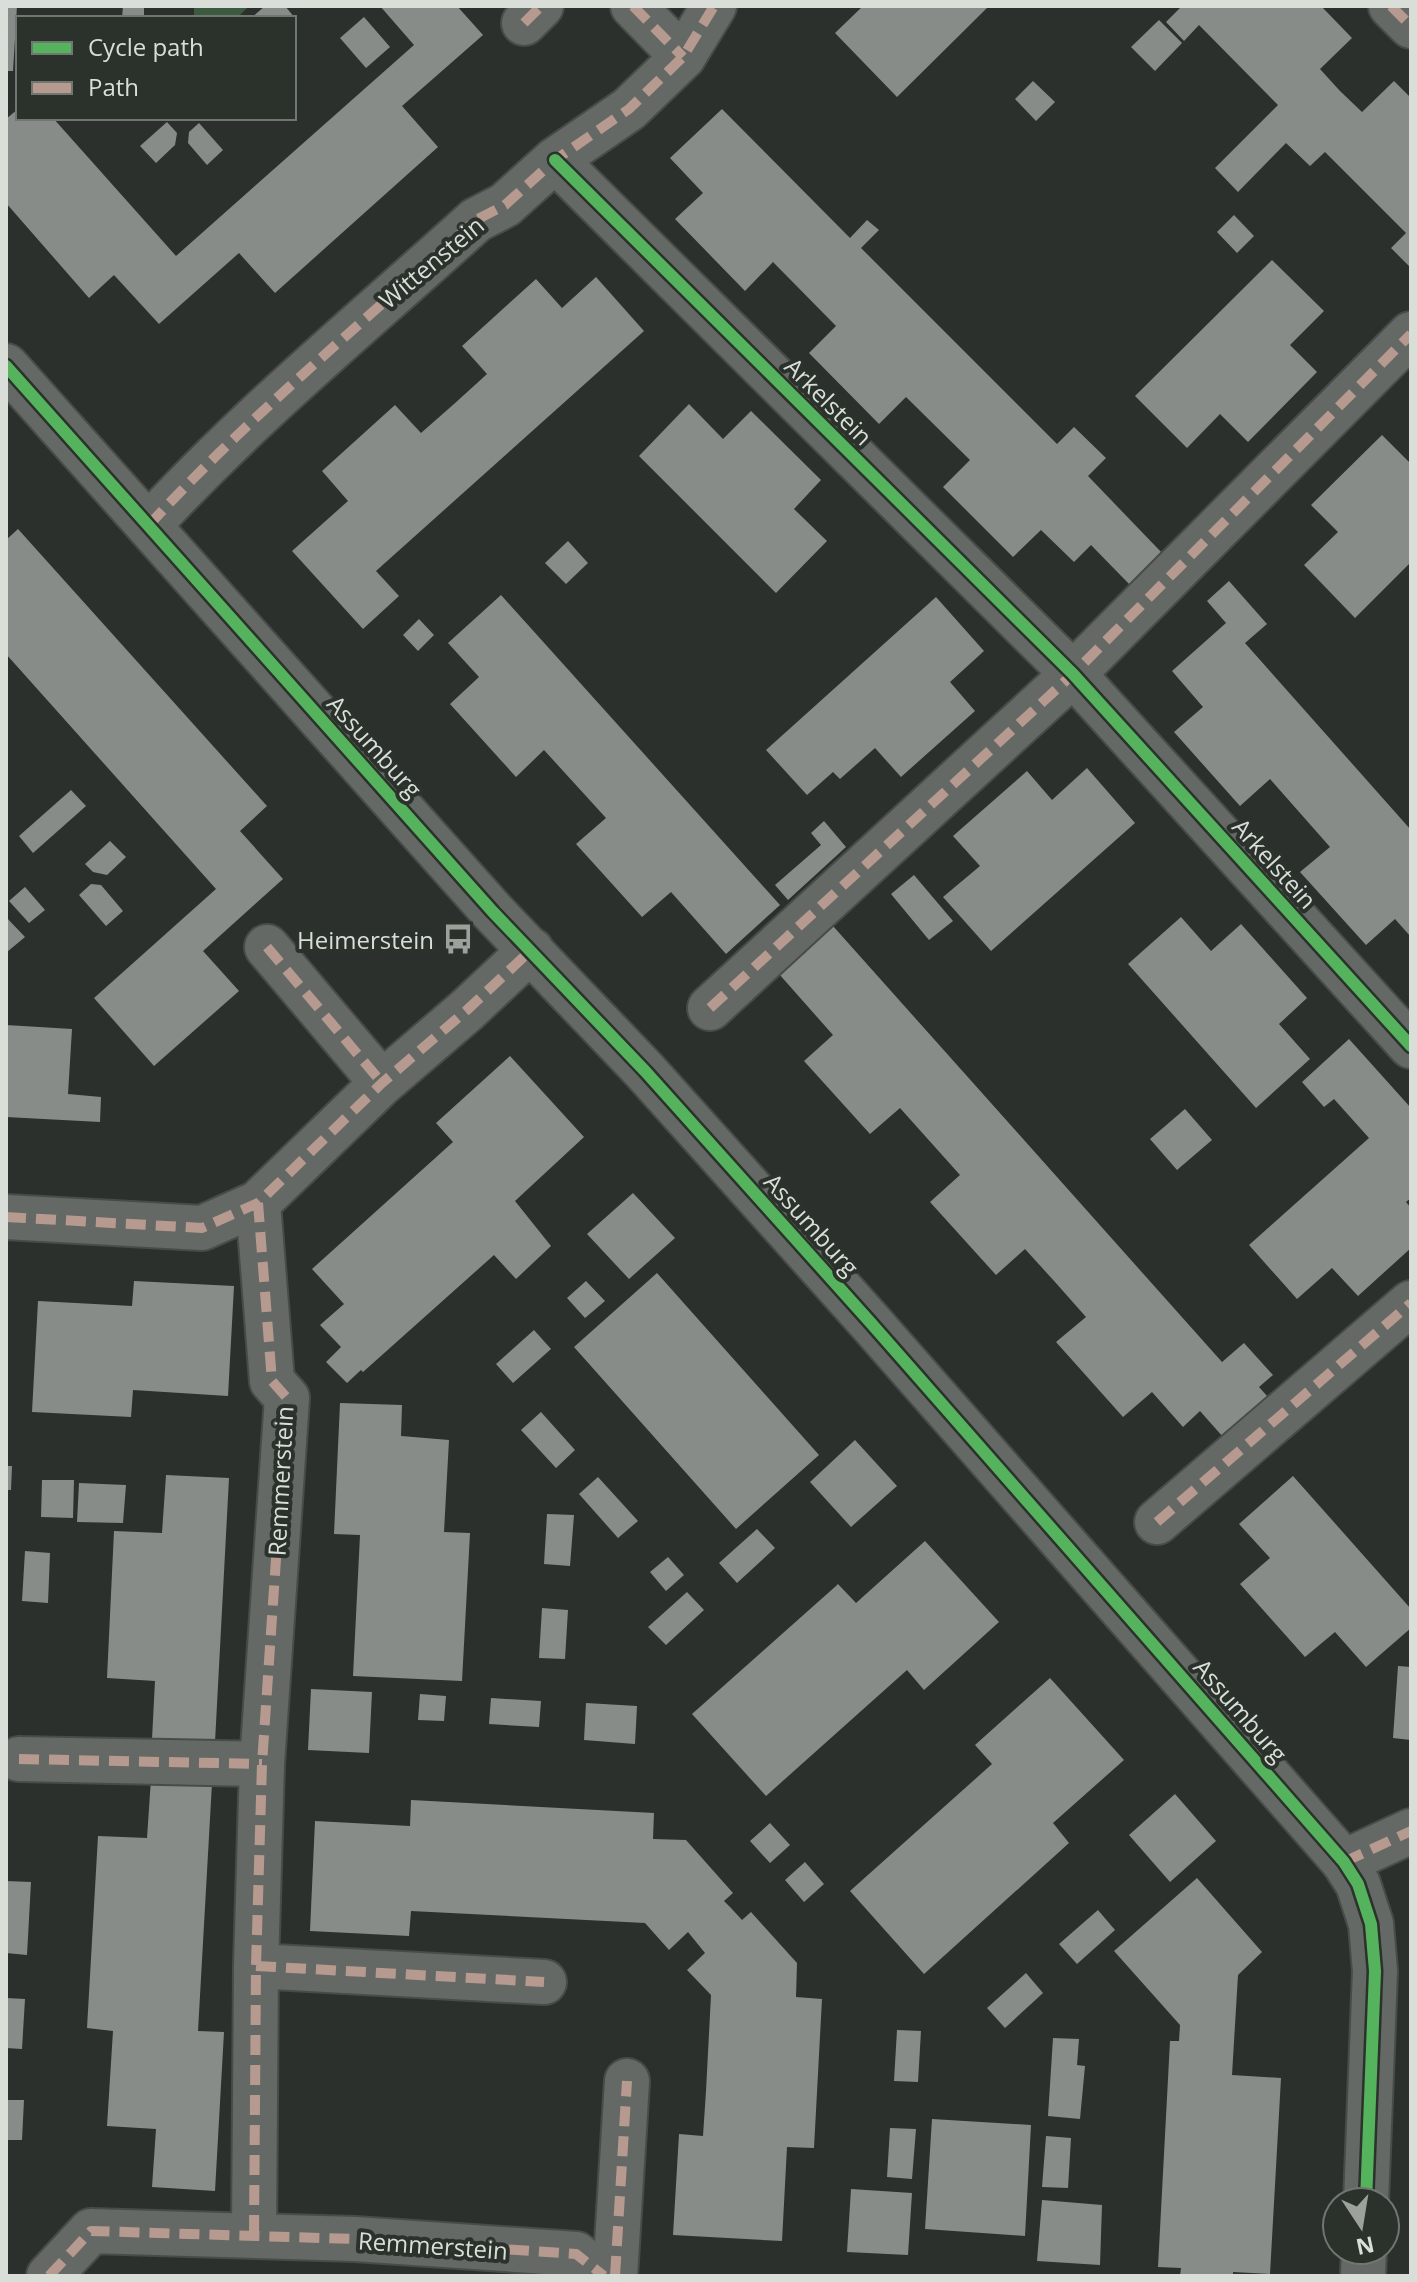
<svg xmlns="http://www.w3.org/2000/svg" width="1417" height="2282" viewBox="0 0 1417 2282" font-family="'Open Sans',sans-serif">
<rect width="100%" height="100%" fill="#2c302c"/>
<path fill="#3c5a40" d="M194,6H249L237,18H194Z"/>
<path fill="#888c88" d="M6,6H17L13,71H6Z
M123,6H144V18H122Z
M265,6H285L295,18H251Z
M380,6H457L483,35L402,106L438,147L275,293L239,253L159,324L114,275L89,298L6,203V119L18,109V118H53L176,256L414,45Z
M863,6H989L897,97L835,33Z
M1182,6H1321L1352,38L1320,69L1340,91L1362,112L1394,81L1411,98V268L1391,248L1406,233L1325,152L1310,166L1286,143L1238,192L1215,168L1278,105L1199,25L1184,41L1166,22Z
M364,17L390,47L366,68L340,38Z
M1159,20L1182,43L1155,71L1131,47Z
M1033,81L1055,102L1036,121L1015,99Z
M722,109L850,238L867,220L879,230L861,248L1057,444L1074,427L1106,458L1088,476L1163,554L1130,585L1091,545L1074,562L1041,530L1013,557L943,487L970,460L906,397L879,424L809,353L836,326L773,262L745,291L675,219L703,193L670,158Z
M167,122L177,133L175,145L156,163L140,146Z
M199,123L223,150L207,165L188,143L189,132Z
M1234,215L1254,236L1237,253L1217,232Z
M1272,260L1324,311L1290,345L1317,372L1248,442L1220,414L1187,448L1135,396Z
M596,277L644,331L376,571L399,596L363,629L292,551L348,501L322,471L395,405L421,433L454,404L487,374L462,346L536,279L562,308Z
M689,404L723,439L751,411L821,480L794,509L827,541L776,593L639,456Z
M1382,435L1409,462L1411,460V562L1355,618L1304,565L1338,532L1311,505Z
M18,529L267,806L240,831L283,879L203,951L239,991L154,1066L94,998L216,889L6,654V540Z
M568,541L588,563L566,584L545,563Z
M1229,581L1267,624L1245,643L1411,830V937L1395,919L1366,945L1300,872L1330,847L1270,779L1240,806L1174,732L1203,707L1172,671L1226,623L1207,601Z
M501,595L780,905L726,954L671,892L642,917L576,844L606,818L544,750L516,777L450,704L479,677L448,643Z
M936,597L984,651L950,682L975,711L901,777L875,748L840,779L833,772L807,795L766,750Z
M419,619L434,635L418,651L403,635Z
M1087,768L1135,823L991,951L943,897L980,866L953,836L1027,771L1052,800Z
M71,790L86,806L33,853L19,836Z
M824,821L846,847L788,900L775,885L821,845L811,833Z
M110,841L126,857L107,875L93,872L85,864Z
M914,875L953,921L929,940L891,894Z
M91,884L101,885L123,911L106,926L79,895Z
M25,887L45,910L29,923L9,901Z
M6,917L25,937L7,952L6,950Z
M1181,917L1211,951L1241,924L1307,998L1279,1024L1310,1059L1256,1108L1128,964Z
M833,926L1222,1362L1244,1343L1273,1375L1259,1387L1268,1397L1223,1437L1200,1411L1183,1427L1152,1392L1123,1417L1056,1342L1086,1317L1055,1282L1025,1249L996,1275L930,1202L960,1175L900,1108L870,1134L804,1061L833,1035L779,974Z
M6,1025L72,1029L68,1094L101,1097L100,1122L6,1117Z
M1349,1039L1411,1108V1198L1406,1202L1411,1208V1248L1358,1296L1332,1268L1297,1299L1249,1245L1369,1138L1334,1099L1324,1107L1302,1082Z
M510,1056L584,1137L515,1201L551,1246L516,1279L494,1255L363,1372L361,1370L347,1383L326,1362L341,1347L320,1325L344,1304L312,1269L453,1142L436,1123Z
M1185,1109L1212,1140L1177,1170L1150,1139Z
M633,1193L675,1238L629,1279L587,1234Z
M657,1273L819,1455L736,1529L574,1347Z
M134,1281L234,1286L228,1396L133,1390L131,1417L32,1412L38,1301L132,1306Z
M586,1281L605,1301L585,1318L567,1298Z
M534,1330L551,1349L513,1383L496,1364Z
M340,1403L402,1405L401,1436L449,1440L444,1532L470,1533L462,1681L353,1676L360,1535L334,1534Z
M541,1412L575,1450L556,1468L521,1430Z
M855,1440L897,1486L851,1527L810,1482Z
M6,1466H12L11,1490H6Z
M166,1475L229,1478L215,1742L152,1739L155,1681L107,1678L114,1531L162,1533Z
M1293,1476L1411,1609V1628L1366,1667L1335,1632L1305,1657L1240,1584L1270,1558L1239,1524Z
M598,1477L638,1521L618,1538L579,1494Z
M42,1480H74L73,1518L41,1517Z
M79,1483L126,1485L123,1523L77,1522Z
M547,1514L574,1515L570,1566L544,1564Z
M757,1529L775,1548L737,1583L719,1563Z
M925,1541L999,1622L924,1690L907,1670L766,1796L692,1714L836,1586L838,1584L856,1603Z
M25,1551L50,1553L48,1603L22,1601Z
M668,1557L684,1575L666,1591L650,1572Z
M687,1592L704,1610L666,1645L648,1627Z
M542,1608L568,1610L565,1659L539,1658Z
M1398,1666L1411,1667V1740L1393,1738Z
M1050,1678L1124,1760L1053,1823L1069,1843L924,1974L850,1891L992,1764L975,1745Z
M311,1689L372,1692L369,1753L308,1750Z
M420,1694L446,1696L444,1721L418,1720Z
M491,1698L541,1701L539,1727L489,1724Z
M586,1703L637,1706L635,1744L584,1740Z
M151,1779L212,1783L198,2031L224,2032L215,2191L152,2187L156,2129L107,2126L113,2031L87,2028L98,1836L147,1838Z
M1175,1794L1216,1841L1170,1882L1129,1835Z
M411,1800L654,1813L653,1839L686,1840L733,1893L724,1901L731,1908L742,1920L751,1912L797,1963L796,1997L822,1999L814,2148L787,2147L782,2241L673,2235L679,2134L703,2136L706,2091L711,1995L687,1970L705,1953L688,1932L669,1950L645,1923L411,1911L409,1936L310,1931L315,1821L410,1826Z
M770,1823L790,1845L770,1863L750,1841Z
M805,1862L824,1884L804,1902L785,1880Z
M1197,1878L1262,1952L1238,1975L1232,2075L1281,2078L1270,2274L1233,2272V2276H1180L1181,2268L1158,2267L1170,2041H1179L1180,2025L1114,1951Z
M6,1881L31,1882L27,1955L6,1953Z
M1098,1910L1115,1930L1077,1964L1059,1944Z
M1026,1973L1043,1993L1005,2028L987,2008Z
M6,1998L25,1999L22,2049L6,2048Z
M897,2030L921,2031L918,2082L894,2081Z
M1053,2038L1079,2039L1077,2065L1085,2066L1080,2119L1048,2116Z
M6,2100H24L22,2140H6Z
M932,2119L1031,2125L1025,2236L925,2229Z
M890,2128L916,2129L912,2179L887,2177Z
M1046,2136L1071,2138L1068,2188L1042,2187Z
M851,2189L912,2193L908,2255L847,2252Z
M1042,2200L1102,2205L1100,2265L1037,2261Z"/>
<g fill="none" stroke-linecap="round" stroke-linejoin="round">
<g stroke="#484c48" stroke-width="48">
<path id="minor" d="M633,6L683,57
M1391,6L1411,26
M524,23L541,6
M555,160L1073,674L1411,1046
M149,525C250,415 366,320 476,220L505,205L555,160L629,109L683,57L714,6
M267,947L382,1083
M710,1008L1073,674L1411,334
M6,1217L202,1228L258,1203L382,1083L467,1010L531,950
M1157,1522L1411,1303
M19,1759L262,1764
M1344,1862L1411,1831
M256,1966L544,1982
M254,2235L256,1966L262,1764L287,1398L272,1381L258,1203
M49,2276L91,2231L355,2239L576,2254L604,2276
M615,2276L627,2081"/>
</g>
<g stroke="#484c48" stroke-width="48">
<path id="tertiary" d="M6,366L493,912L645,1071L870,1322L1344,1862L1358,1884L1371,1924L1375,1971L1366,2202
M1363,2276L1364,2250"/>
</g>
<use href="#minor" stroke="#656966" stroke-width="44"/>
<use href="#tertiary" stroke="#656966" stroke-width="44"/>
<path stroke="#b69a8f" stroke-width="10" stroke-dasharray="20 10" stroke-linecap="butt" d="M633,6L683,57
M1391,6L1411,26
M524,23L541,6
M149,525C250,415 366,320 476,220L505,205L555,160L629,109L683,57L714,6
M267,947L382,1083
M710,1008L1073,674L1411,334
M6,1217L202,1228L258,1203L382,1083L467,1010L531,950
M1157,1522L1411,1303
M19,1759L262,1764
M1344,1862L1411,1831
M256,1966L544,1982
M254,2235L256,1966L262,1764L287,1398L272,1381L258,1203
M49,2276L91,2231L355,2239L576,2254L604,2276
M615,2276L627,2081"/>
<g stroke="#2a322b" stroke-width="17">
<path id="cycleway" d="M555,160L1073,674L1411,1046
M6,366L493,912L645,1071L870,1322L1344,1862L1358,1884L1371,1924L1375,1971L1366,2202"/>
</g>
<use href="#cycleway" stroke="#56b35d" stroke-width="12"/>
</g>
<defs>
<g id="bus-bare" transform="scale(2.4)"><path d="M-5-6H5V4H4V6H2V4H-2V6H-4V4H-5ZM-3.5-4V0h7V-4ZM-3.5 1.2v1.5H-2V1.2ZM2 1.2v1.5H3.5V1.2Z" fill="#9ca19c" stroke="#2a322b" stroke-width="2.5" paint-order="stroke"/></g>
</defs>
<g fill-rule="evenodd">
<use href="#bus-bare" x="458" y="939"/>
</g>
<g text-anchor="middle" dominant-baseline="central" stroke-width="8" stroke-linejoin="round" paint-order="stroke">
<g font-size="24" fill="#d9ded9" stroke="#2a322b">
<text transform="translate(431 262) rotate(-40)">Wittenstein</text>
<text transform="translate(829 401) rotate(45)">Arkelstein</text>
<text transform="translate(375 746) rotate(48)">Assumburg</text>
<text transform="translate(1275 863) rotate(48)">Arkelstein</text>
<text transform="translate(812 1224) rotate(48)">Assumburg</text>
<text transform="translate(280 1481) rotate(-87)">Remmerstein</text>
<text transform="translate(1241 1710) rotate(49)">Assumburg</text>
<text transform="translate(433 2245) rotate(4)">Remmerstein</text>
</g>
<g font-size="24" fill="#d9ded9" stroke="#2a322b" text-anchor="end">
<text x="434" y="939">Heimerstein</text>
</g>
</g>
<rect width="1417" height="2282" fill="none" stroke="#d9ded9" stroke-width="16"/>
<rect x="16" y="16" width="280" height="104" fill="#2a322b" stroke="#707771" stroke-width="2"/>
<rect x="32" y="42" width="40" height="12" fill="#56b35d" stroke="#707771" stroke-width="2"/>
<text x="88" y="56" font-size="24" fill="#d9ded9">Cycle path</text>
<rect x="32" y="82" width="40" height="12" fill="#b69a8f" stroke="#707771" stroke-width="2"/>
<text x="88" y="96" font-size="24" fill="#d9ded9">Path</text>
<g transform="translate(1361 2226) rotate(168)"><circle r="38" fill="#2a322b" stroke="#707771" stroke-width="2"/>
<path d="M0-6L14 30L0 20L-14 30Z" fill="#9ca19c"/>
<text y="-12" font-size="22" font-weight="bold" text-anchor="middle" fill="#d9ded9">N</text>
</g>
</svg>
